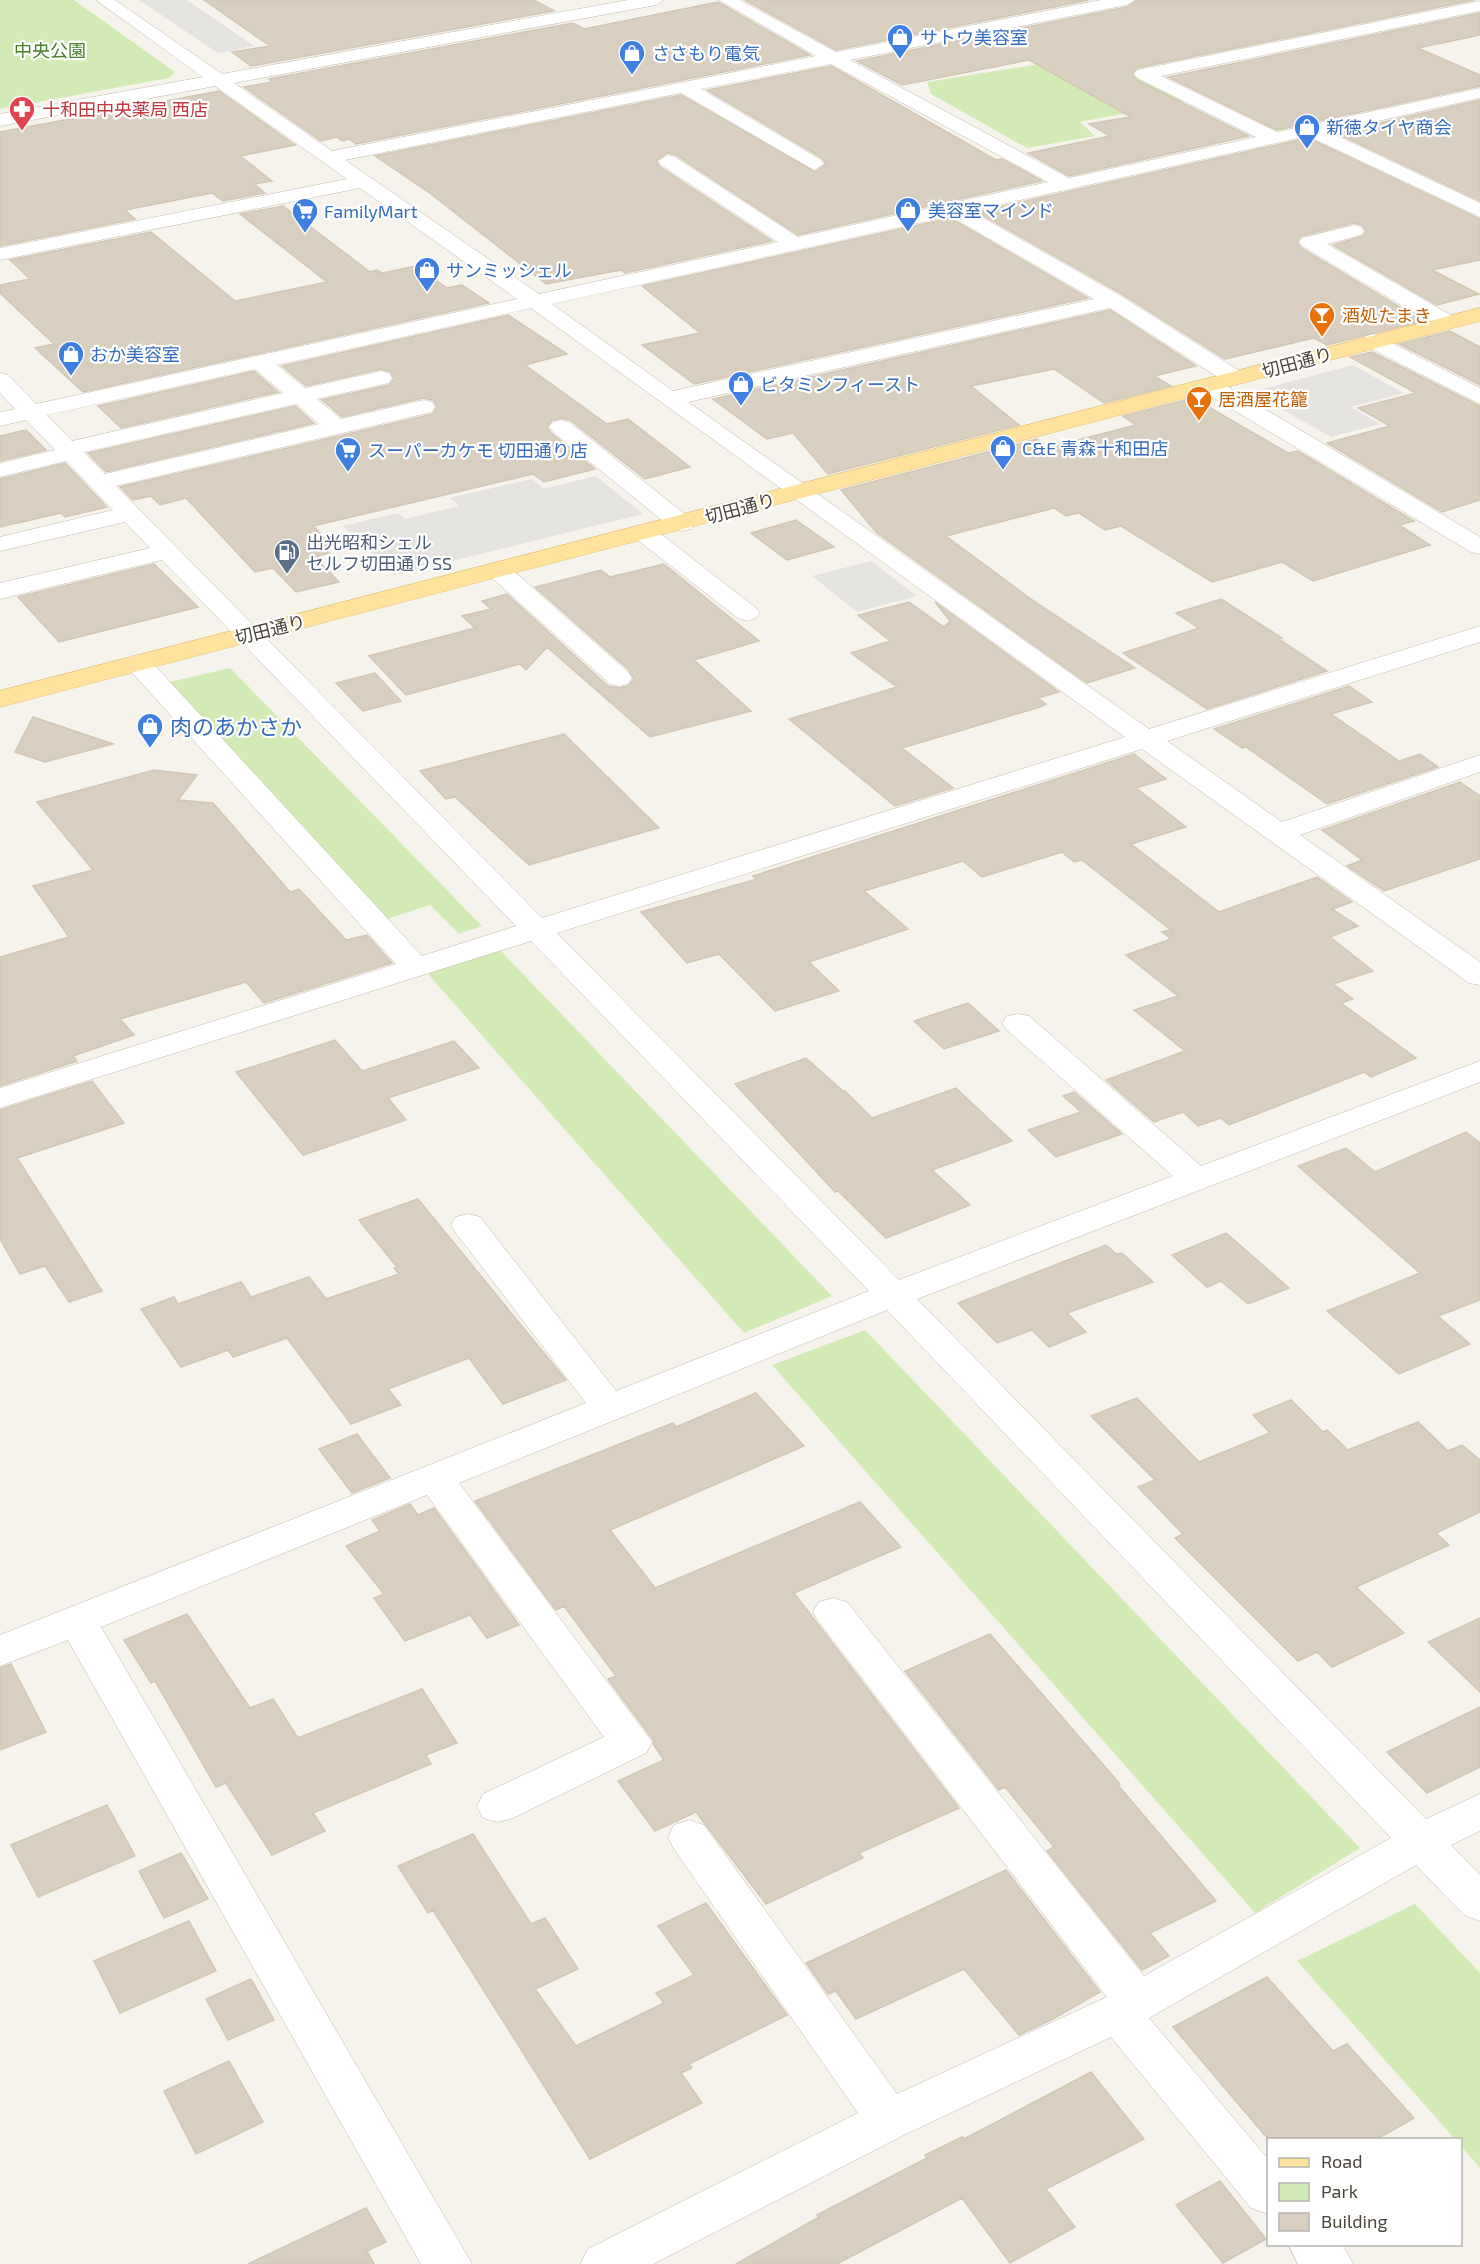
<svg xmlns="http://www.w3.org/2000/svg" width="1480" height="2264" viewBox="0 0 1480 2264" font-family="'Exo 2','Noto Sans JP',sans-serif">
<rect width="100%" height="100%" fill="#f6f3ec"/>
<path fill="#d2eab5" d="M0,0H74L175,72L169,78L0,109Z
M1047,63L1121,68L1145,78L1189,101L1080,122L1095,136L1027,148L931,94L927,82Z
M230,668L482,926L459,934L430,905L384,920L170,682Z
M499,949L832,1296L744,1333L428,974Z
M865,1330L1360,1848L1255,1913L772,1365Z
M1415,1904L1480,1973V2168L1461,2146L1460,2140L1455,2139L1297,1961Z"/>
<path fill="#e5e3e0" d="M139,0H187L254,46L218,53Z
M1353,365L1404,393L1351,407L1380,424L1331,437L1251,392Z
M596,476L643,514L395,575L343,526L398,513L405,519L459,506L450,498L532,479L544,489Z
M871,561L917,596L857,612L812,576Z"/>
<path fill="#d8cfc1" stroke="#d3c7b4" stroke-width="1.5" d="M204,0H534L554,11L251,66L232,52L270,46Z
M745,0H1089L836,50Z
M1137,0H1474L1137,68L1132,74L1136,80L1249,136L1069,176L1028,153L1110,136L1089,124L1131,117L1029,60L902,85L857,61L1127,7Z
M718,2L810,55L356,144L349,139L342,141L337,137L321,141L244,87L272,82L269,79L573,23L584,29Z
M1480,13V35L1418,48L1480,75V86L1277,130L1168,77Z
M831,66L996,160L1002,159L1042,181L798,235L676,155L667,153L656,161L660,167L772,241L625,273L621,270L546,284L431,194L375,156L681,95L815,172L826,164L822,158L707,90Z
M219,91L295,145L240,156L272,181L254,184L265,193L223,201L212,193L125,210L135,219L0,246V132Z
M1480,100V201L1336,133Z
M1308,138L1480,219V260L1432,270L1479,294L1437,305L1333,245L1363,236L1366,231L1362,225L1353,223L1301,236L1297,242L1301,248L1423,321L1327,345L1314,338L1225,359L1122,294L977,212Z
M283,206L370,272L377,270L382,273L416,266L447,288L462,285L489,303L83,392L35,348L54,344L0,293V285L30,279L10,260L151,232L235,301L327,282L240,214Z
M950,218L1088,298L694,384L642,345L700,333L642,286Z
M1110,310L1196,366L1154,376L1171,386L1104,403L1054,369L971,386L1019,425L828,474L793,433L767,439L713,399Z
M508,315L567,354L525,365L607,424L628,419L690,467L645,479L570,420L562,418L552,420L547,427L551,433L595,469L544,482L533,474L313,526L331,544L322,546L329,553L315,557L339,582L296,592L273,568L255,572L186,498L160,505L151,496L133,500L120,487L433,414L437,406L433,400L423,398L342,417L322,400L389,385L394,379L391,372L381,369L306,386L282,366Z
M1450,331L1480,347V385L1399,344Z
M1372,352L1480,406V500L1442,512L1327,443L1390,426L1358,408L1416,393L1350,357Z
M254,371L278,392L121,428L98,406Z
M1193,398L1288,453L1298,451L1414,521L1399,525L1430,545L1313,581L1282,562L1212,582L1121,526L1105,530L1079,513L1066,516L1054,508L946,536L1031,599L1135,668L1087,683L877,533L841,490L1037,439L1047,448L1136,425L1123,416Z
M295,406L314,423L106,472L88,453Z
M26,430L46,450L0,461V436Z
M65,463L107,507L65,517L61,513L0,527V479Z
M796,520L834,547L787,560L751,533Z
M154,564L198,607L59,642L18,597Z
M664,564L759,641L694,660L751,711L650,737L547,647L526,670L520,664L406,695L369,656L475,628L462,616L491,609L482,601L507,594L608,686L619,688L628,686L634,679L629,670L535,587L601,570L610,577Z
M1221,599L1282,638L1279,639L1327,671L1207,709L1123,653L1199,628L1176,613Z
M909,602L944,627L950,621L935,602L1059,692L1038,698L1046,704L1040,707L902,748L953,788L895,806L789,719L897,687L851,653L890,641L858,615Z
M375,673L401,701L363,711L336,683Z
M1349,686L1372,702L1331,714L1399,761L1420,754L1438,767L1327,804L1246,747L1242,748L1214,729Z
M33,717L113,744L45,762L15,752Z
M564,734L659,828L529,865L455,797L446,799L420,771Z
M1134,754L1166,779L1136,788L1186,827L1131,844L1219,912L1317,877L1352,902L1332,909L1358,926L1330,937L1373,971L1333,984L1353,999L1341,1003L1416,1058L1371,1077L1364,1072L1229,1125L1221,1118L1198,1126L1183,1112L1154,1122L1106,1080L1185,1051L1134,1010L1178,996L1126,955L1171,939L1162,932L1171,930L1082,860L1074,862L1062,852L982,877L963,861L864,891L908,929L809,962L839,991L775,1011L719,954L687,963L641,912L757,879L753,876Z
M154,770L197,775L178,800L213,803L290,892L299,889L346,940L367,935L392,963L264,1003L246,982L120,1019L134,1035L73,1056L77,1061L0,1086V957L69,937L33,886L93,870L37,802Z
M1460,782L1480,796V859L1384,891L1347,866L1362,860L1322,830Z
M968,1003L999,1031L944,1049L914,1021Z
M335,1040L362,1071L454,1041L479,1068L388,1098L406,1120L303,1155L236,1072Z
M806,1058L843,1091H845L872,1118L956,1088L1012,1141L932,1170L970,1205L886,1238L838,1191L835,1192L735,1084Z
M92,1081L124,1123L17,1158L102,1291L69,1302L45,1266L20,1274L0,1239V1110Z
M1074,1092L1122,1134L1056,1157L1028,1130L1081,1112L1063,1096Z
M1466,1132L1480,1143V1300L1438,1316L1470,1344L1399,1374L1327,1311L1420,1273L1298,1166L1346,1148L1375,1172Z
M418,1199L566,1380L503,1404L469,1358L388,1389L401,1405L351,1424L287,1338L233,1357L228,1350L181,1367L141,1309L174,1297L178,1304L241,1282L251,1297L309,1277L326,1299L399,1274L394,1268L397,1267L359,1220Z
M1226,1233L1289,1288L1248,1304L1221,1281L1207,1287L1172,1255Z
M1106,1245L1116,1254L1122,1253L1153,1282L1067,1313L1086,1332L1049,1347L1032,1330L997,1343L958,1303Z
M756,1393L804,1446L610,1530L655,1588L860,1502L901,1547L794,1593L959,1808L859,1853L863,1858L766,1904L696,1812L655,1831L618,1781L664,1760L653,1744L654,1741L608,1679L616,1676L564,1606L556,1610L475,1501L673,1423L676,1427Z
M1137,1398L1199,1462L1270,1433L1253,1415L1291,1400L1323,1432L1327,1430L1348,1450L1418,1422L1448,1451L1462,1445L1480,1460V1512L1436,1533L1449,1545L1356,1587L1404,1633L1332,1667L1317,1652L1298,1661L1175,1538L1183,1534L1138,1487L1155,1480L1091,1416Z
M357,1434L390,1478L352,1493L319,1449Z
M410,1504L418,1515L434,1508L519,1625L487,1638L470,1615L405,1641L374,1598L384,1594L346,1546L380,1531L372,1520Z
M187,1614L250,1708L273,1699L298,1738L422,1689L457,1743L426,1755L431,1764L313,1813L325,1831L272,1855L226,1783L216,1787L155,1681L151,1683L124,1640Z
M1480,1618V1692L1428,1642Z
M990,1634L1120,1784L1118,1785L1216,1901L1150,1933L1169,1956L1142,1970L1047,1851L1054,1847L1005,1787L999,1790L905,1671Z
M11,1664L46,1732L0,1750V1668Z
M1480,1707V1767L1427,1793L1387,1752Z
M107,1805L135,1856L38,1897L11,1845Z
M473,1834L531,1924L545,1918L578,1969L535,1989L576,2046L664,2003L656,1993L694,1975L658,1926L706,1903L787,2015L689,2064L692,2068L681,2073L702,2103L590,2159L433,1910L428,1913L398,1866Z
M181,1853L208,1899L164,1918L139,1871Z
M1006,1870L1100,1992L1051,2020L1019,2035L964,1969L856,2019L836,1991L828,1994L806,1963Z
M189,1921L216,1971L120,2013L94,1961Z
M1267,1977L1333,2051L1347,2044L1414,2118L1377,2139H1268L1173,2027Z
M251,1979L274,2020L228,2040L206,1999Z
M229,2061L263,2122L196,2154L164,2091Z
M1091,2072L1144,2139L1046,2189L1075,2227L1010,2263L962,2198L837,2264H736L819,2217L817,2215L927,2158L925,2155L962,2137L964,2139Z
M1220,2181L1266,2239L1223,2263L1176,2205Z
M366,2208L386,2242L367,2251L374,2264H248Z"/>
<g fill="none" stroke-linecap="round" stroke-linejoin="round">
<g stroke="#c2bbae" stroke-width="1">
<path id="minor" d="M96,0H115L222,74L628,0H664L656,5L234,83L332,151L816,56L719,0H740L836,52L1101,0H1135L1127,5L850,60L1069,178L1256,137L1137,78L1134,74L1137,70L1480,1V11L1161,76L1277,132L1480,88V98L1329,132L1480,203V217L1308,136L971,211L1121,296L1243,373L1246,378L1243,383H1227L1110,308L688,402L1149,729L1480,626V642L1167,741L1282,822L1480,755V772L1300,835L1480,962V985L1469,983L1142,749L557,933L899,1280L1173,1176L1007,1030L1002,1023L1007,1016L1018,1014L1029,1016L1201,1166L1480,1061V1082L917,1299L1426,1819L1480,1794V1831L1451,1845L1480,1875V1921L1464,1915L1416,1865L1149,2018L1268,2159V2214L1251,2208L1111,2037L906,2134L653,2264H580L588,2249L858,2113L674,1849L668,1837L674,1825L689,1820L704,1825L897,2094L1107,1997L819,1622L813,1612L819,1602L833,1598L847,1602L1144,1976L1391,1838L887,1310L459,1483L652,1742L646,1753L513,1818L498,1822L483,1818L477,1806L483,1794L604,1737L427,1495L101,1627L472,2264H421L68,1640L0,1666V1635L586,1403L456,1233L451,1225L456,1217L468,1214L480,1217L616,1391L869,1291L531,941L0,1108V1088L396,964L129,669L125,663L129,657L138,655L147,657L422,956L516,926L162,560L0,599V583L150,548L125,522L0,551V537L113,510L66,461L0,477V463L55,450L26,420L0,426V412L15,409L0,393V373L8,375L36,404L517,299L360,188L0,260V248L347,179L215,86L0,126V114L203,77ZM831,64L1048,182L798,237L675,157L668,155L658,161L661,165L778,242L539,294L345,160L681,93L814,170L824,164L821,160L701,89ZM950,216L1094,299L673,391L552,304ZM531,308L1125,737L542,918L116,486L432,412L435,407L432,402L424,400L341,419L317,399L389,383L392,378L389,373L381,371L305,388L277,365ZM255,369L283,393L72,441L47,415ZM296,404L319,424L105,474L84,452Z
M1354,225L1361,227L1364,231L1361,235L1327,244L1454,317L1457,322L1454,327H1438L1302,246L1299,242L1302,238Z
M1374,334L1480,388V404L1366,346L1363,341L1366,336Z
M1210,379L1218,381L1480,537V554L1471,552L1202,391L1199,386L1202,381Z
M561,420L569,422L691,519L694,524L691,529L682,531L673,529L553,432L549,427L553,422Z
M644,526L653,528L756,608L760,613L756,618L747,621L738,618L635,538L632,533L635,528Z
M499,563L508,566L628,672L632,678L628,684L619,686L610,684L490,576L486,571L490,566Z
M1288,2244H1342L1353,2264H1298Z"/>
</g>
<g stroke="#e6c16a" stroke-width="1">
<path id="major" d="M1480,308V321L0,707V691Z"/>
</g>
<use href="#minor" fill="#fff" fill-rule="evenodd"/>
<use href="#major" fill="#ffe39c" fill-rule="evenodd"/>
</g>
<defs>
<g id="shop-pin" transform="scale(1.35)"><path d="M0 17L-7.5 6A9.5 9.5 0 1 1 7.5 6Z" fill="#3f7fe0" stroke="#fff"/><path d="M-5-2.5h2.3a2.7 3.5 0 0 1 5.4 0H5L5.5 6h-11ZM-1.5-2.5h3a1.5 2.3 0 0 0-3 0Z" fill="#fff"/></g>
<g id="pharmacy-pin" transform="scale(1.35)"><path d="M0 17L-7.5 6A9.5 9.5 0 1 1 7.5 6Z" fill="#e0444e" stroke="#fff"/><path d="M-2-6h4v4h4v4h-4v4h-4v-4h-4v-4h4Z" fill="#fff"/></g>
<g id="supermarket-pin" transform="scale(1.35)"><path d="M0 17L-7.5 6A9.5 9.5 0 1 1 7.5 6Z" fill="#3f7fe0" stroke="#fff"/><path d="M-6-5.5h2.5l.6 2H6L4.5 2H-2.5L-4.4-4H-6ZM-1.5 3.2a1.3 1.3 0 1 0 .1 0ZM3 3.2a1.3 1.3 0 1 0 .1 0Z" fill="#fff"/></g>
<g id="bar-pin" transform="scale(1.35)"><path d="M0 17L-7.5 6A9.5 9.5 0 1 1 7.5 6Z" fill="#e8710a" stroke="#fff"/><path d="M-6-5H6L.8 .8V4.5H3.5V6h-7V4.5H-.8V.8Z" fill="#fff"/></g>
<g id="fuel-pin" transform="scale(1.35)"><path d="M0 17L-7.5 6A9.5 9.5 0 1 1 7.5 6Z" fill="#5c6f8a" stroke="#fff"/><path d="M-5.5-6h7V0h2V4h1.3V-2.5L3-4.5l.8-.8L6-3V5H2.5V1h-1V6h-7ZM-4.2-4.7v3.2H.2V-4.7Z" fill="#fff"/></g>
</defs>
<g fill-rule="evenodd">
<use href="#shop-pin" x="900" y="37"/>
<use href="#shop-pin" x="632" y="53"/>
<use href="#pharmacy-pin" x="22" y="109"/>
<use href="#shop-pin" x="1307" y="127"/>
<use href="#shop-pin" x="908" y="210"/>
<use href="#supermarket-pin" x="305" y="211"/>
<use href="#shop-pin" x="427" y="270"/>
<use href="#bar-pin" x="1322" y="315"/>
<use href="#shop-pin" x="71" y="354"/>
<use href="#shop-pin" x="741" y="384"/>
<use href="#bar-pin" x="1199" y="399"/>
<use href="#shop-pin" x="1003" y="448"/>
<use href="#supermarket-pin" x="348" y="450"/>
<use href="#fuel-pin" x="287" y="552"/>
<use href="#shop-pin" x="150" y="726"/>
</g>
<g text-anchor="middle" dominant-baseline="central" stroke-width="4.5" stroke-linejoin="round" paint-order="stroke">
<g font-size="18" fill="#366cbe" stroke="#fff" text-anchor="start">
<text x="920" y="37">サトウ美容室</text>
<text x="652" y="53">ささもり電気</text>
<text x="1326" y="127">新徳タイヤ商会</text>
<text x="928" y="210">美容室マインド</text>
<text x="324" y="211">FamilyMart</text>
<text x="446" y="270">サンミッシェル</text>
<text x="90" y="354">おか美容室</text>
<text x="760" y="384">ビタミンフィースト</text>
<text x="1022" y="448">C&amp;E 青森十和田店</text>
<text x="368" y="450">スーパーカケモ 切田通り店</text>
</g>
<g font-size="18" fill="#4a7f2a" stroke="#fff">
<text x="50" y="50">中央公園</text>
</g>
<g font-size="18" fill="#be3a42" stroke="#fff" text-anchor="start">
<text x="42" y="109">十和田中央薬局 西店</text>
</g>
<g font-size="18" fill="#c56008" stroke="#fff" text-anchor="start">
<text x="1342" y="315">酒処たまき</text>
<text x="1218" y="399">居酒屋花籠</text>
</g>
<g font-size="18" fill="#4b4439" stroke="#fff">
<text transform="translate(1297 362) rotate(-15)">切田通り</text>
<text transform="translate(740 508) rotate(-15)">切田通り</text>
<text transform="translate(270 629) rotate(-14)">切田通り</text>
</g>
<g font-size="18" fill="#4e5e75" stroke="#fff" text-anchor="start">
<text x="306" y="542">出光昭和シェル<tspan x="306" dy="21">セルフ切田通りSS</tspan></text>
</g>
<g font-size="22" fill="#366cbe" stroke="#fff" text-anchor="start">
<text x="170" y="726">肉のあかさか</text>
</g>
</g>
<rect x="1267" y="2138" width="195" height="108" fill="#ffffff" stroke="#b7b4b0" stroke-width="1.5"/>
<rect x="1279" y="2158" width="30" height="9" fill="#ffe39c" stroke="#b7b4b0" stroke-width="1.5"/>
<text x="1321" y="2168" font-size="18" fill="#4b4439">Road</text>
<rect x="1279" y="2183" width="30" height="18" fill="#d2eab5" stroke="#b7b4b0" stroke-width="1.5"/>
<text x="1321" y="2198" font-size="18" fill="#4b4439">Park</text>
<rect x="1279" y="2213" width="30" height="18" fill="#d8cfc1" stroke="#b7b4b0" stroke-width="1.5"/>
<text x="1321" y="2228" font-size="18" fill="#4b4439">Building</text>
</svg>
